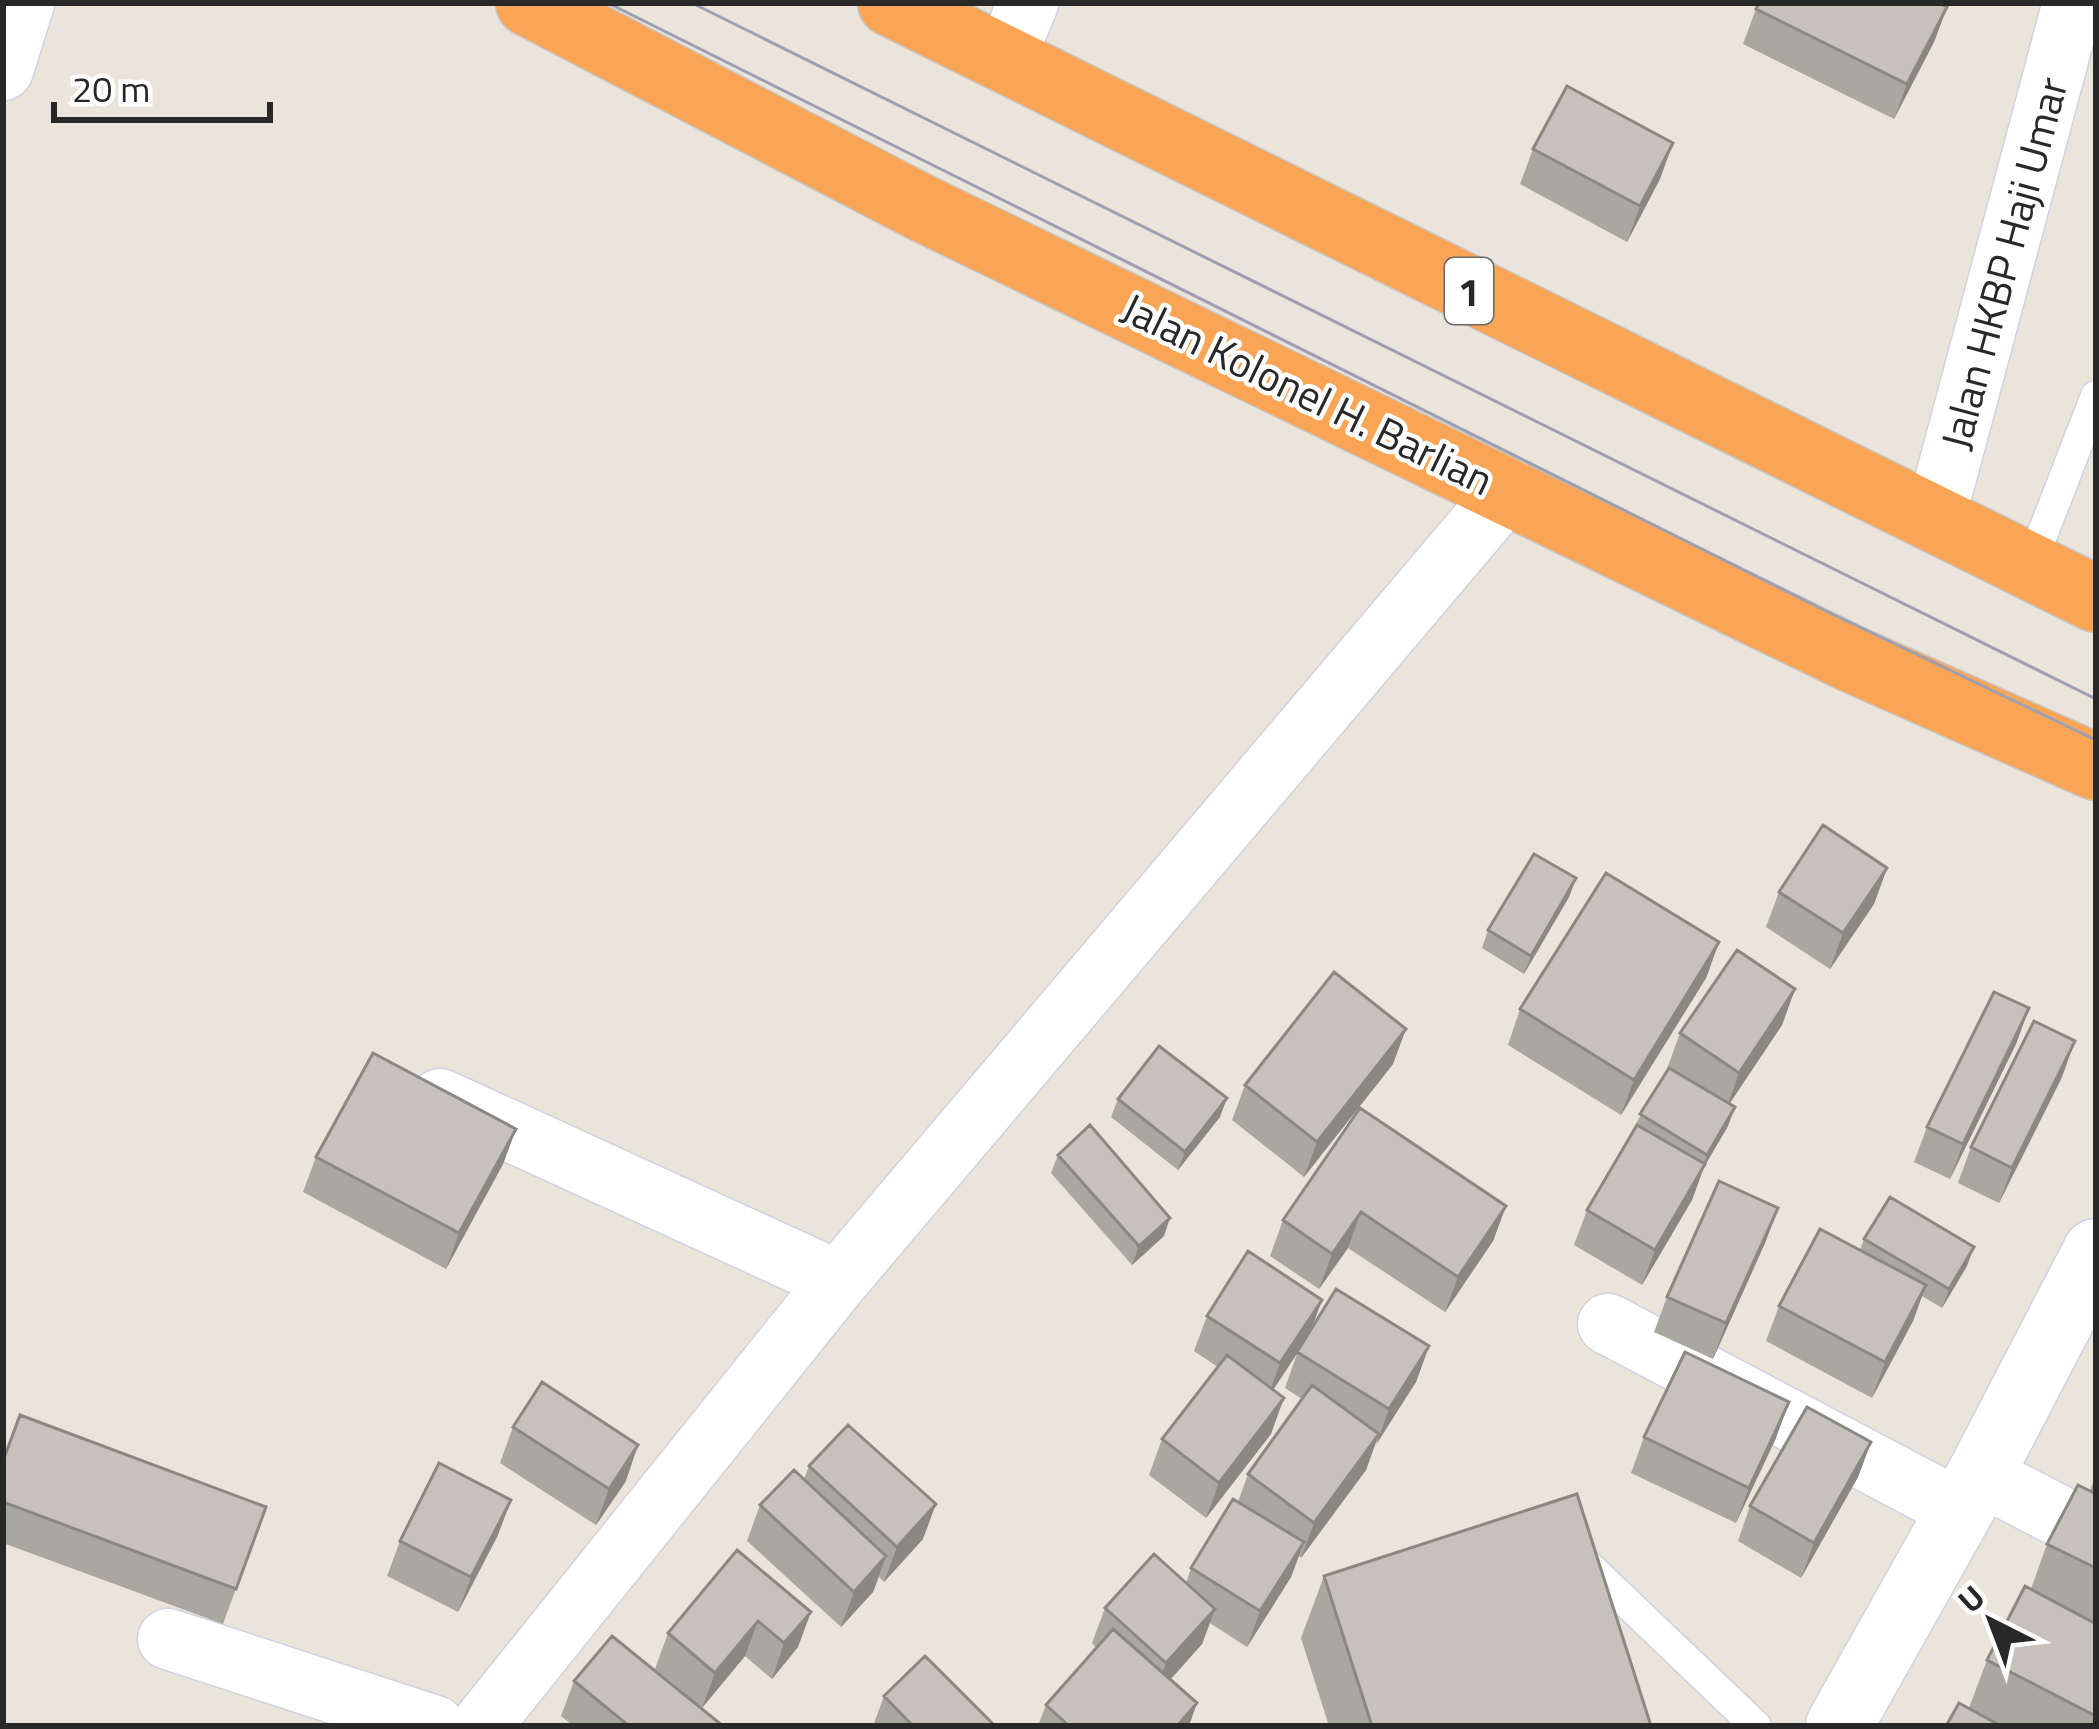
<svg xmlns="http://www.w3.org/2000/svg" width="2099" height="1729" viewBox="0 0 2099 1729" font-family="'Titillium Web',sans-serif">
<rect width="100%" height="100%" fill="#ebe4da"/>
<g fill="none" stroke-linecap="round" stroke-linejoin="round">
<g stroke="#d0d2e1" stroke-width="33">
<path id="lane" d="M2030,566L2096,396
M1578,1556L1756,1726"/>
</g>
<g stroke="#d0d2e1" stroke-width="63">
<path id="street" d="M1004,61L1028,3
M3,70L24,3
M1934,522L2073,3
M440,1099L838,1281
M1608,1324L1960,1510
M1980,1475L2096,1535
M168,1639L435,1726
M481,1726L838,1281L1509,489"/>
</g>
<g stroke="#d0d2e1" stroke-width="69">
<path id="secondary" d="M1839,1726L1980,1475L2096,1252"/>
</g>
<g stroke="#c7c7c7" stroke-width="69">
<path id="highway" d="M529,3L920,207L1854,660L2096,767
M891,3L2096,599"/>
</g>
<use href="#lane" stroke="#fff" stroke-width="30"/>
<use href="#street" stroke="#fff" stroke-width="60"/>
<use href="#secondary" stroke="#fff" stroke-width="66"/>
<use href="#highway" stroke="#faa555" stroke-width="66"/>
<path stroke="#9d9fb2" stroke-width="3" d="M608,3L1826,611L2096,740
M692,3L2096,699"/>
</g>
<path fill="#aaa6a0" d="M1947,7L1934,42L1894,119L1743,44L1756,9Z
M1533,149L1660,179L1627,242L1520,184Z
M1887,868L1874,904L1830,969L1766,927L1779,892Z
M1576,878L1569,897L1524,974L1482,948L1488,930Z
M1719,942L1706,978L1621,1115L1508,1045L1520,1009Z
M1795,989L1782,1025L1729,1104L1728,1126L1704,1167L1692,1200L1642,1285L1574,1245L1587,1210L1667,1069L1680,1033Z
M2029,1008L2016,1044L1950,1179L1914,1162L1927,1127Z
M1393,1064L1304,1177L1232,1120L1245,1085Z
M2062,1077L1999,1203L1958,1183L1971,1147Z
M1118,1099L1220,1117L1178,1170L1111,1117Z
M1360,1108L1506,1206L1493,1241L1445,1312L1348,1248L1319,1289L1270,1256L1283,1220Z
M516,1129L503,1164L446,1269L303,1192L316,1157Z
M1058,1155L1164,1236L1132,1265L1051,1173Z
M1778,1208L1765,1243L1713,1359L1654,1332L1667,1297Z
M1864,1239L1967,1266L1942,1308L1922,1296L1913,1321L1872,1398L1766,1341L1779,1306L1860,1250Z
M1322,1300L1311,1330L1429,1346L1416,1382L1375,1444L1366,1470L1301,1558L1299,1556L1291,1577L1247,1647L1210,1623L1202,1644L1170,1680L1189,1726H1038L1046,1705L1096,1648L1092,1643L1105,1608L1186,1583L1191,1568L1238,1502L1248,1474L1302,1399L1285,1388L1297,1354L1273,1390L1271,1434L1206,1518L1149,1475L1162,1439L1218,1367L1194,1351L1207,1316Z
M513,1427L626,1481L596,1525L500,1463Z
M1644,1437L1776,1438L1736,1523L1631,1473Z
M1871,1442L1858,1477L1801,1578L1738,1541L1750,1506Z
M3,1461L266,1507L223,1624L3,1543Z
M809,1466L923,1539L884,1582L879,1577L873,1592L841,1627L747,1541L760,1505L804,1479Z
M2096,1473V1726H1946L1969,1708L1987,1660L2031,1589L2047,1544L2090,1491Z
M498,1535L458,1612L387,1576L400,1541Z
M737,1550L798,1647L772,1679L745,1656L702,1708L655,1669L668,1633Z
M1324,1576L1651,1726H1329L1301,1638Z
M574,1681L723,1726H573L561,1716Z
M884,1696L995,1726H873Z"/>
<path fill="#8b8782" d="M1947,7L1934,42L1894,119L1907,84Z
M1673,143L1660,179L1627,242L1640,206Z
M1887,868L1874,904L1830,969L1843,933Z
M1576,878L1569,897L1524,974L1531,956Z
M1719,942L1706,978L1621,1115L1634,1080Z
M1795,989L1782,1025L1726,1109L1739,1073Z
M2029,1008L2016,1044L1950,1179L1963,1144Z
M1406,1029L1393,1064L1304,1177L1317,1142Z
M2075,1041L2062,1077L1999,1203L2012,1168Z
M1227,1098L1220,1117L1178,1170L1185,1152Z
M1735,1107L1728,1126L1704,1167L1692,1200L1642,1285L1655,1250L1701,1171L1707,1155Z
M516,1129L503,1164L446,1269L459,1233Z
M1506,1206L1493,1241L1445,1312L1458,1277Z
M1778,1208L1765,1243L1713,1359L1726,1323Z
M1361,1212L1348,1248L1319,1289L1332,1254Z
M1170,1218L1164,1236L1132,1265L1139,1246Z
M1974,1247L1967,1266L1942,1308L1949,1289Z
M1926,1285L1913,1321L1872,1398L1885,1362Z
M1322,1300L1309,1335L1267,1399L1280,1363Z
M1429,1346L1416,1382L1376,1445L1389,1409Z
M1284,1398L1271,1434L1206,1518L1219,1483Z
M1789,1402L1776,1438L1736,1523L1749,1488Z
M1379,1434L1366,1470L1301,1558L1314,1523Z
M1871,1442L1858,1477L1801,1578L1814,1543Z
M638,1445L626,1481L596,1525L609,1489Z
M511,1500L498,1535L458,1612L471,1577Z
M936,1504L923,1539L884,1582L897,1547Z
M1304,1542L1291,1577L1247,1647L1260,1611Z
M886,1556L873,1592L841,1627L854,1592Z
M1215,1609L1202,1644L1153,1699L1166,1663Z
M811,1612L798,1647L772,1679L784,1643Z
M758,1621L745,1656L702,1708L715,1673Z
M1197,1703L1189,1726H1177Z"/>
<path fill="#c6c1ba" stroke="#8b8782" stroke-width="3" d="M1759,3H1939L1947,7L1907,84L1756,9Z
M1567,86L1673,143L1640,206L1533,149Z
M1823,825L1887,868L1843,933L1779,892Z
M1534,854L1576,878L1531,956L1488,930Z
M1606,873L1719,942L1634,1080L1520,1009Z
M1737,950L1795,989L1739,1073L1680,1033Z
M1334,972L1406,1029L1317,1142L1245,1085Z
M1994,992L2029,1008L1963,1144L1927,1127Z
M2034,1021L2075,1041L2012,1168L1971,1147Z
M1159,1046L1227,1098L1185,1152L1118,1099Z
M373,1053L516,1129L459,1233L316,1157Z
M1669,1068L1735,1107L1707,1155L1640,1114Z
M1360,1108L1506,1206L1458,1277L1361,1212L1332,1254L1283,1220Z
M1090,1125L1170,1218L1139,1246L1058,1155Z
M1637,1125L1705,1164L1655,1250L1587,1210Z
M1719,1181L1778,1208L1726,1323L1667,1297Z
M1890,1197L1974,1247L1949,1289L1864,1239Z
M1820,1229L1926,1285L1885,1362L1779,1306Z
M1248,1251L1322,1300L1280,1363L1207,1316Z
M1336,1289L1429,1346L1389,1409L1297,1352Z
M1685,1352L1789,1402L1749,1488L1644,1437Z
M1227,1355L1284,1398L1219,1483L1162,1439Z
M542,1382L638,1445L609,1489L513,1427Z
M1312,1385L1379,1434L1314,1523L1248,1474Z
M1807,1407L1871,1442L1814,1543L1750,1506Z
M20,1415L266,1507L236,1589L3,1502V1461Z
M848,1425L936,1504L897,1547L809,1466Z
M439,1463L511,1500L471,1577L400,1541Z
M794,1470L886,1556L854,1592L760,1505Z
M2078,1485L2096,1494V1568L2047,1544Z
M1577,1494L1651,1726H1372L1324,1576Z
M1233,1499L1304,1542L1260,1611L1191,1568Z
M737,1550L811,1612L784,1643L758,1621L715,1673L668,1633Z
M1154,1554L1215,1609L1166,1663L1105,1608Z
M2025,1586L2096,1624V1716L1987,1660Z
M1113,1629L1197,1703L1177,1726H1069L1046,1705Z
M612,1636L723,1726H629L574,1681Z
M925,1656L995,1726H913L884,1696Z
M1959,1703L2001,1726H1946Z"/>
<g text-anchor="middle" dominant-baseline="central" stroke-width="9" stroke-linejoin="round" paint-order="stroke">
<rect fill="#fff" stroke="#686868" stroke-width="3" x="1445" y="258" width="48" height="66" rx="9"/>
<g font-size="39" font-weight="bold" fill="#282828">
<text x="1469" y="291">1</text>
</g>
<g font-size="42" fill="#282828" stroke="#fff">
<text transform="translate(2003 263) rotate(-75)">Jalan HKBP Haji Umar</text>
<text transform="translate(1308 393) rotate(26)">Jalan Kolonel H. Barlian</text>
</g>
</g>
<rect width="2099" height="1729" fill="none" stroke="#282828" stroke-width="12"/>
<g transform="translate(1991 1621) rotate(318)" stroke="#ffffff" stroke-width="9" paint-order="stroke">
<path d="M0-9L21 45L0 30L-21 45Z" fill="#282828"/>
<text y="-18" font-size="33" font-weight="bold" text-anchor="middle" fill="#282828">U</text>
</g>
<path d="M54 102v18h216v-18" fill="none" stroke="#282828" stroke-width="6"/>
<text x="72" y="102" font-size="36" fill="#282828" stroke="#ffffff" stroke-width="9" paint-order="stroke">20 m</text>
</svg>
